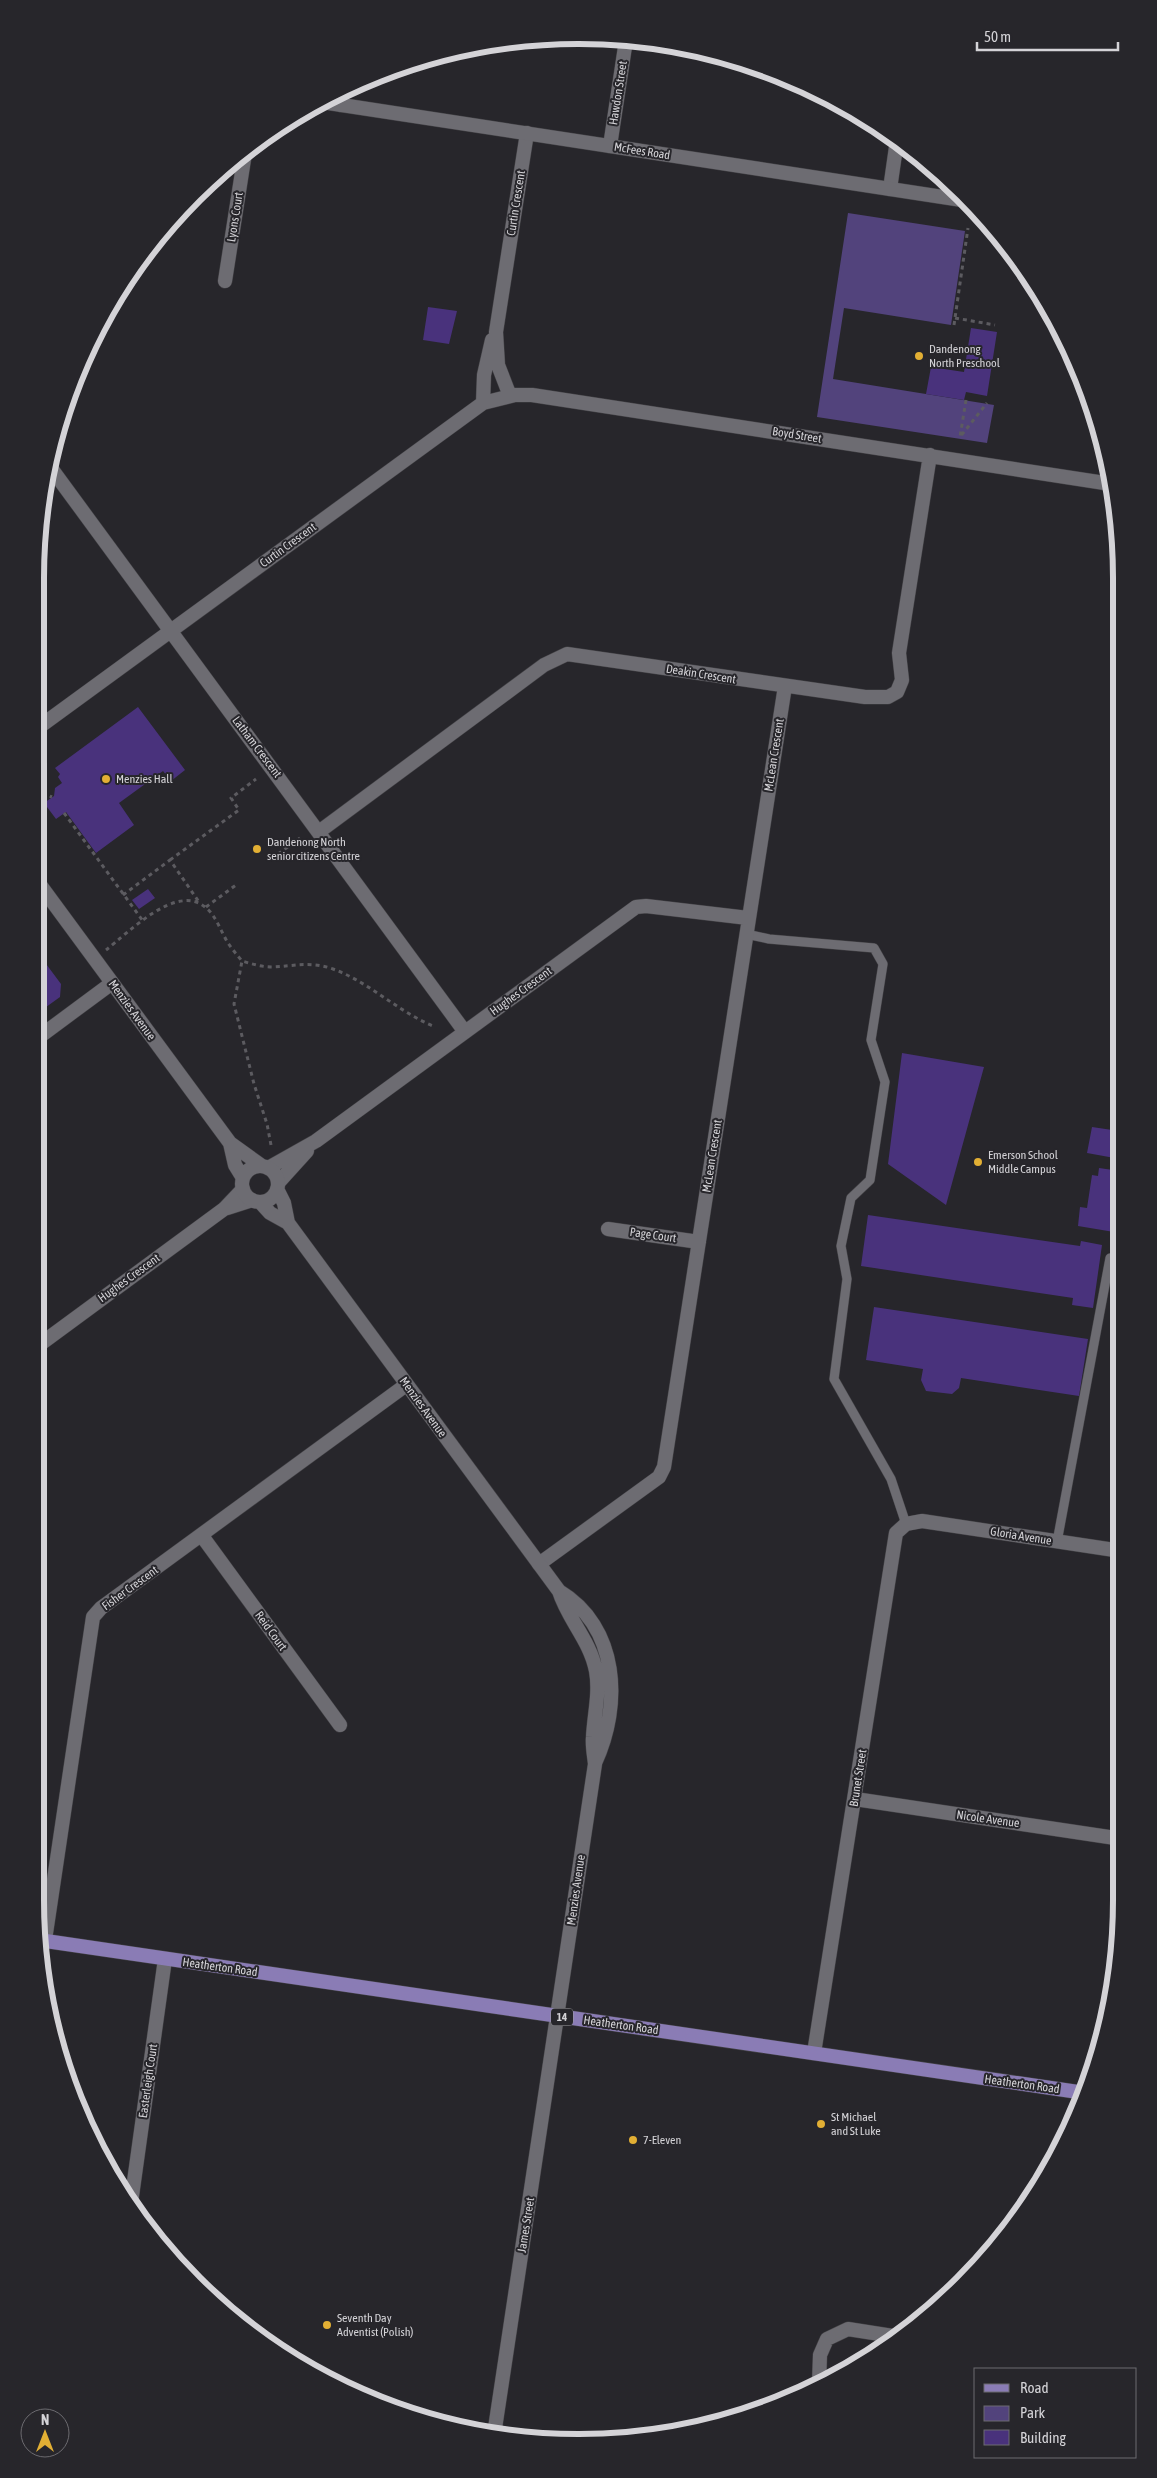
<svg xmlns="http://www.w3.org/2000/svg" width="1157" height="2478" viewBox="0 0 1157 2478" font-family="'Asap Condensed',sans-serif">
<rect width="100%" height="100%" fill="#27262b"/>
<path fill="#52437c" d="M848,213L965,231L951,325L844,308L833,379L994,405L987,443L817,417Z"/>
<path fill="#49327c" d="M428,307L457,311L449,344L423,340Z
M971,328L997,332L987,396L966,392L964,400L926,394L931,367L964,372Z
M138,707L185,770L171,781L163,771L119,803L134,825L96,853L66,812L56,819L44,803L54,796L55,788L62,783L58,777L60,774L55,768Z
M148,889L155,898L139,909L132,900Z
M35,949L61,984L60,997L35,1015Z
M902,1053L984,1067L946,1205L888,1164Z
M1092,1127L1119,1131L1120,1159L1087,1153Z
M1099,1168L1120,1171V1241L1113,1240L1114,1232L1078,1226L1080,1207L1087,1208L1092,1175L1098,1176Z
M868,1215L1080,1246L1081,1241L1102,1245L1093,1308L1072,1305L1073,1298L861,1266Z
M874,1307L1088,1339L1079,1396L961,1378L959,1388L952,1394L926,1391L921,1380L923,1369L866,1360Z"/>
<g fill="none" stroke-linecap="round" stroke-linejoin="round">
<g stroke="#434246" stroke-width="10">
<path id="service" d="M746,934L769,939L874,948L883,964L871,1040L885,1082L870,1180L851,1198L841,1246L847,1279L834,1379L891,1479L906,1524
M1057,1542L1110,1258"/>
</g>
<g stroke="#434246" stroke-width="15">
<path id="minor" d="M341,105L343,91
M610,146L626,40
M890,189L897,140
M225,281L245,153
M510,396L498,365L496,332L527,133
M483,403L484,375L492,340
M48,464L465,1032
M35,730L483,403L515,395H532L1111,484
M320,831L544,665L567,654L865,697H888L897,692L902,680L899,653L930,455
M35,1040L112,983
M268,1168L316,1141L636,907L646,906L748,918
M278,1183L307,1151
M227,1208L252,1200
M608,1229L699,1242
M35,1348L224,1209L243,1189
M202,1536L340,1725
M539,1564L659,1477L664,1467L785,686
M855,1799L1122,1839
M45,1940L93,1617L101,1608L406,1385
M814,2053L896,1533L906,1524L922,1521L1121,1551
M131,2203L165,1959
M819,2384L820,2355L827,2339L848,2329L899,2337"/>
</g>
<g stroke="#434246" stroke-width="15">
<path id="tertiary" d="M322,102L962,200
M35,878L230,1143L262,1166
M230,1143L235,1165L243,1178
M242 1184a18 18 0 1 1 36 0a18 18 0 1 1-36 0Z
M277,1189L284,1203L288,1223L559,1591C568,1620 590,1640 596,1671C600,1693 594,1715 593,1737C592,1745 594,1755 595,1764L494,2435
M260,1202L270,1213L288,1223
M559,1591C619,1627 622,1705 595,1763"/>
</g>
<g stroke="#434246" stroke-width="15">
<path id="primary" d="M39,1940L1085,2093"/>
</g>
<path stroke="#5c5b60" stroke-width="3" stroke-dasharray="4 4" stroke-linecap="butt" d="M955,318L995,325
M954,325L968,228
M966,400L960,437L987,403
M35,790L52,797
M64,813L143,921
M278,854L300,838
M170,860L239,810L231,798L256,779
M123,895L170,860L199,902
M206,907L236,885
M106,950C128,933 176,883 205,907C216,915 221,932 228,943C232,949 237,955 242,961
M271,1145L267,1124L254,1084L234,1004L242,961C252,964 262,967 272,967C294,966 311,961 333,969C369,982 397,1011 433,1026"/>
<use href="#service" stroke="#6d6c72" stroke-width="9"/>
<use href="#minor" stroke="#6d6c72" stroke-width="14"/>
<use href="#tertiary" stroke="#6d6c72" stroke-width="14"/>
<use href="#primary" stroke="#8a7cb5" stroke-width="14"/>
</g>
<g fill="#e2af34" stroke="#27262b" stroke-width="2">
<circle cx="919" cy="356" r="5"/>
<circle cx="106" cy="779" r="5"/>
<circle cx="257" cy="849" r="5"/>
<circle cx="978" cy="1162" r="5"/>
<circle cx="821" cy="2124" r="5"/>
<circle cx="633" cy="2140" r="5"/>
<circle cx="327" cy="2325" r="5"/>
</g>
<g text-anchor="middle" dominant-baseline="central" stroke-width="4" stroke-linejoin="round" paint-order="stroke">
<rect fill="#27262b" stroke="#a09fa3" stroke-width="1" x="551" y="2008.5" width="22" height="17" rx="4"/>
<g font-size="11" font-weight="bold" fill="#d4d3d7">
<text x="562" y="2017">14</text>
</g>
<g font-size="12" fill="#d4d3d7" stroke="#27262b">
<text transform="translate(618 93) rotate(-81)">Hawdon Street</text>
<text transform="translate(642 151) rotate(9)">McFees Road</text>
<text transform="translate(516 203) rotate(-81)">Curtin Crescent</text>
<text transform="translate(235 217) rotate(-81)">Lyons Court</text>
<text transform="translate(797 435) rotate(9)">Boyd Street</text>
<text transform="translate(288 545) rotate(-36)">Curtin Crescent</text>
<text transform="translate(701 674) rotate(9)">Deakin Crescent</text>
<text transform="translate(257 747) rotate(53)">Latham Crescent</text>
<text transform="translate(774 755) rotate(-81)">McLean Crescent</text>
<text transform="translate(521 991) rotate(-36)">Hughes Crescent</text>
<text transform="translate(132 1010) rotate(54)">Menzies Avenue</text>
<text transform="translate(712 1156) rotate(-81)">McLean Crescent</text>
<text transform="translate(653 1235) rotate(8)">Page Court</text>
<text transform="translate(129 1278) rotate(-36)">Hughes Crescent</text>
<text transform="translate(423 1407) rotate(54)">Menzies Avenue</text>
<text transform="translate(1021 1536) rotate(9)">Gloria Avenue</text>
<text transform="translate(130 1588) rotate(-36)">Fisher Crescent</text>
<text transform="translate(271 1631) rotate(54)">Reid Court</text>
<text transform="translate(858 1778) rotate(-81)">Brunet Street</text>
<text transform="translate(988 1819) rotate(8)">Nicole Avenue</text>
<text transform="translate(576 1890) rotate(-82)">Menzies Avenue</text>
<text transform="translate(220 1967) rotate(8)">Heatherton Road</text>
<text transform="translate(621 2025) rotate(8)">Heatherton Road</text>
<text transform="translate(148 2081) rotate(-82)">Easterleigh Court</text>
<text transform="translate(1022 2084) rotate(8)">Heatherton Road</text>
<text transform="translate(526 2225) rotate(-81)">James Street</text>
</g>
<g font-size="12" fill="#d4d3d7" stroke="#27262b" text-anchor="start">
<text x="929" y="349">Dandenong<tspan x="929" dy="14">North Preschool</tspan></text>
<text x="116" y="779">Menzies Hall</text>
<text x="267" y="842">Dandenong North<tspan x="267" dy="14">senior citizens Centre</tspan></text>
<text x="988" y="1155">Emerson School<tspan x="988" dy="14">Middle Campus</tspan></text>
<text x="831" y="2117">St Michael<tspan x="831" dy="14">and St Luke</tspan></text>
<text x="643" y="2140">7-Eleven</text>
<text x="337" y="2318">Seventh Day<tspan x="337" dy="14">Adventist (Polish)</tspan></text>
</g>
</g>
<path d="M0 0H1157V2478H0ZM578 44H579A534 534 0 0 1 1113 578V1900A534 534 0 0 1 579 2434H578A534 534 0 0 1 44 1900V578A534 534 0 0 1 578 44Z" fill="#27262b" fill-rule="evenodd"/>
<path fill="none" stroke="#d4d3d7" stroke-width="6" d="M578 44H579A534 534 0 0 1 1113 578V1900A534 534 0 0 1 579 2434H578A534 534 0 0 1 44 1900V578A534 534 0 0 1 578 44Z"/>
<rect x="974" y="2368" width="162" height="90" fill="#27262b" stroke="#6c6b70"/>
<rect x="984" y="2384" width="25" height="8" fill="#8a7cb5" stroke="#6c6b70"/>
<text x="1020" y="2393" font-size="15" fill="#d4d3d7">Road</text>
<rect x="984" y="2406" width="25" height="15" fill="#52437c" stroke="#6c6b70"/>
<text x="1020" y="2418" font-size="15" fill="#d4d3d7">Park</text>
<rect x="984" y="2430" width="25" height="15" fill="#49327c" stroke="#6c6b70"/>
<text x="1020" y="2443" font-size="15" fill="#d4d3d7">Building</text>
<g transform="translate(45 2433)"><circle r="24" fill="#27262b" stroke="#6c6b70"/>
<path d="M0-4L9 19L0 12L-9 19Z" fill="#e2af34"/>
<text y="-8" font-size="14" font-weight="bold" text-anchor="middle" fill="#d4d3d7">N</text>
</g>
<path d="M977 42v8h141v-8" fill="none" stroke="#d4d3d7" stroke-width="2.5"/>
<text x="984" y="42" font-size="15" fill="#d4d3d7" stroke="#27262b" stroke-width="4" paint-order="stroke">50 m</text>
</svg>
